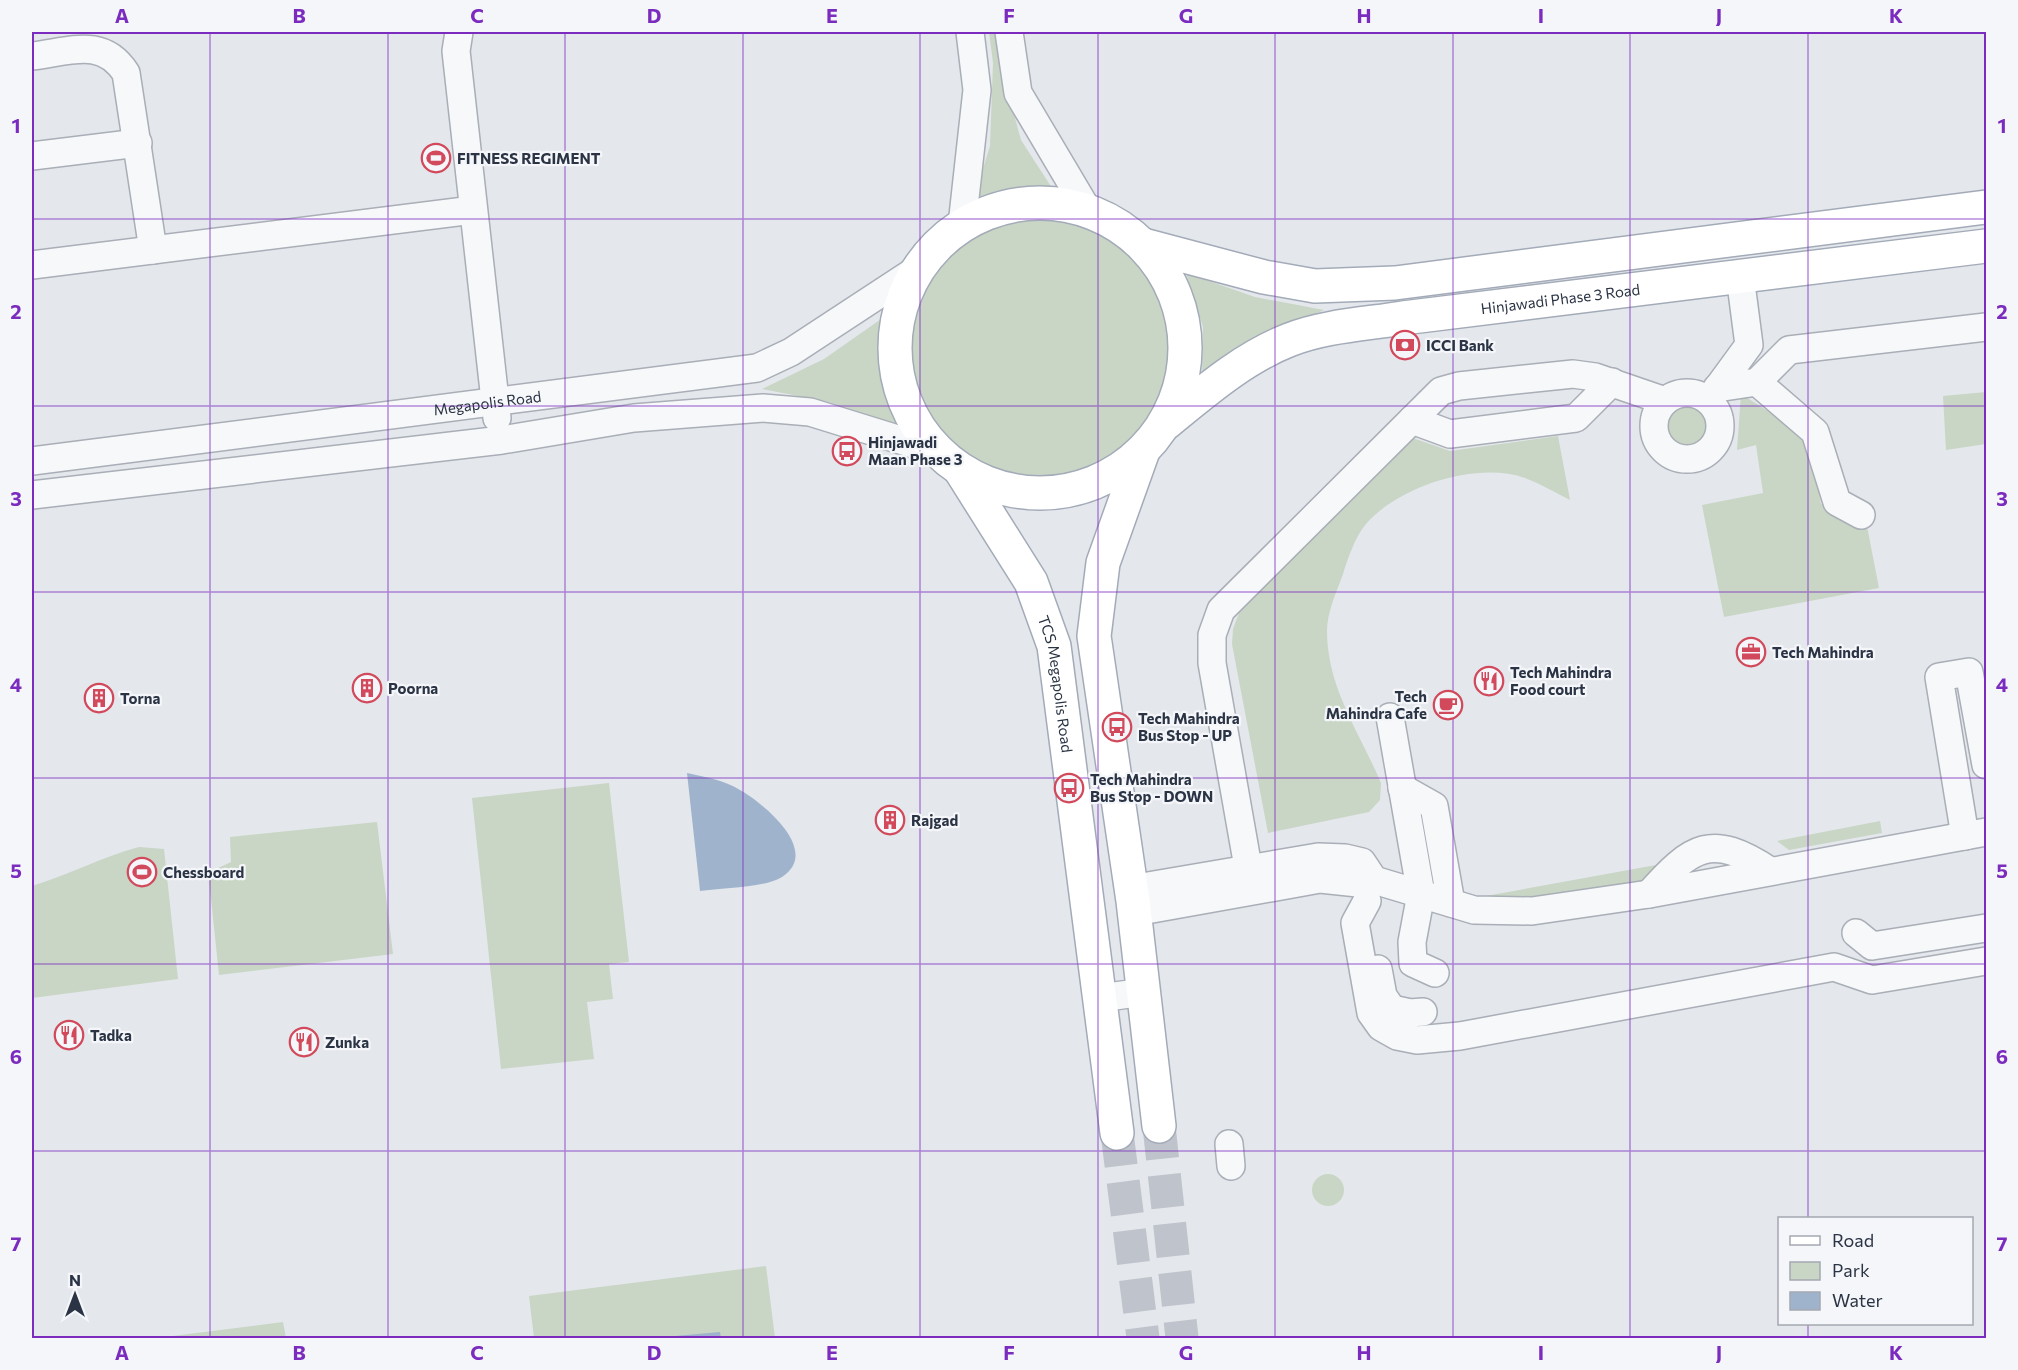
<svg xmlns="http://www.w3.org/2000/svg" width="2018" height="1370" viewBox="0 0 2018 1370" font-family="Commissioner,sans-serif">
<rect width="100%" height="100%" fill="#e4e7ec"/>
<path fill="#c9d6c5" d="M989,32H996L1000,63L1021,140L1052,188L1013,191L973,201L990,146L993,63Z
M909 348a131 131 0 1 1 262 0a131 131 0 1 1-262 0Z
M1186,273L1255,297L1324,310L1262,340L1202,380L1203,327Z
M884,317L882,374L898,425L829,402L762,389L824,359Z
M1986,392V444L1946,450L1943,396Z
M1741,394L1809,437L1821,504L1866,521L1879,588L1724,617L1702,505L1763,493L1756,445L1737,450Z
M1664 422a24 24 0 1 1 48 0a24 24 0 1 1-48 0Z
M1407,436L1450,451L1558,436L1570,500C1556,493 1541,484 1525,478C1477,461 1399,486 1366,524C1355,537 1348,558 1343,574C1337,591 1327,612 1327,631C1327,688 1360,733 1381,783L1380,800L1369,812L1268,833L1232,644L1233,629L1239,613Z
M609,783L629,962L609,964L613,999L587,1002L594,1059L501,1069L472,798Z
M1880,821L1882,833L1789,850L1777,841Z
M377,822L393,954L219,975L209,880L216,869L231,862L230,837Z
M139,847L164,849L178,979L32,998V886C68,875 102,857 139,847Z
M1656,865L1647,881L1526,901L1486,896Z
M1312 1190a16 16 0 1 1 32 0a16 16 0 1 1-32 0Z
M766,1266L775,1338H534L529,1296Z
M283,1322L286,1338H157Z"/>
<path fill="#9fb4cc" d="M687,773C705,777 724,780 740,790C763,803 822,851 782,877C764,888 722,888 700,891Z
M720,1332L721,1338H675V1336Z"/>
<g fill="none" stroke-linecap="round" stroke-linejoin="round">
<path stroke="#bfc3cb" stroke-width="33" stroke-dasharray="33 16" stroke-linecap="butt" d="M1159,1126L1182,1338
M1117,1133L1143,1338"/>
<g stroke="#a9aeb7" stroke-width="30">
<g id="minor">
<path d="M459,32L456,51L497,418"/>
<path d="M1009,32L1018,93L1088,211"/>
<path d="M32,56C69,52 102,36 126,73L153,250"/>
<path d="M32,156L138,143"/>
<path d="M962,225L977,90L970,32"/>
<path d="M32,265L473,210"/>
<path d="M1757,382L1815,432L1837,502L1861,515"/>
<path d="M1717,388L1757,382L1789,350L1986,327"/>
<circle cx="1687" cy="426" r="33"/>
<path d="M1711,397L1749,345L1740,276"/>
<path d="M1412,420L1450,434L1576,418L1612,382"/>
<path id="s1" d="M32,461L757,368L791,352L916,270"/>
<path d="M32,495L502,440L634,418L763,408L810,412L936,451"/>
<path d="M1390,717L1421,894L1412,942L1413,963L1435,973"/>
<path d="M1402,788L1434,806L1451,903"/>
<path d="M1965,836L1939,677L1969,672L1986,765"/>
<path d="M1374,880L1362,862L1345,858L1318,857L1148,886L1133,901L1152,909L1320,879L1358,883L1374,880L1474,910L1532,911L1649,894L1986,832"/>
<path d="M1251,884L1212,663V635L1221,610L1441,391L1459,386L1573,374L1595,377L1665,401"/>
<path d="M1649,894C1692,846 1711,832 1770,871"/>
<path d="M1367,901L1355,923L1371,1013L1381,1027L1397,1036L1417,1040L1460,1036L1834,967L1872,980L1986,961"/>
<path d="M1856,933L1872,946L1986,928"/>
<path d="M1378,969L1383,996L1392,1009L1410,1013L1423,1012"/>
<path d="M1100,998L1144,992"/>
<path d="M1229,1144L1231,1166"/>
</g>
</g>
<g stroke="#a3abb8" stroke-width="36">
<g id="major">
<circle cx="1040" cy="348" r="145"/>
<path d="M1143,245L1264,277L1315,286L1395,283L1986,207"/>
<path id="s2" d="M1166,423C1204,392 1243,358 1289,340C1324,326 1366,324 1403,318L1986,246"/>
<path d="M1143,451L1103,563L1094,636L1133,901L1159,1126"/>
<path id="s3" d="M961,471L1031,582L1054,646L1117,1133"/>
</g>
</g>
<use href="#minor" stroke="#f7f8fa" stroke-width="27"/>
<use href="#major" stroke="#fff" stroke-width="33"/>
</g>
<path fill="none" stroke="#7b2cbf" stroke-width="1.5" stroke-opacity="0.55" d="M210,32V1338M388,32V1338M565,32V1338M743,32V1338M920,32V1338M1098,32V1338M1275,32V1338M1453,32V1338M1630,32V1338M1808,32V1218M32,219H1986M32,406H1986M32,592H1986M32,778H1986M32,964H1986M32,1151H1986M1808,1324V1338"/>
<defs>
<g id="stadium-ring" transform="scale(1.5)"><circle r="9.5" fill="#f4f6f9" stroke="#d1495b" stroke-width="1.5"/><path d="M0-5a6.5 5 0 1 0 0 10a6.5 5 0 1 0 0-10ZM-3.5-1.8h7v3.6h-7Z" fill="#d1495b"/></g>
<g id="bank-ring" transform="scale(1.5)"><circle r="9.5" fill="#f4f6f9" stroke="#d1495b" stroke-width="1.5"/><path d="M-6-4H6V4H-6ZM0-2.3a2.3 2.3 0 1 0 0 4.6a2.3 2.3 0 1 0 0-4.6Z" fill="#d1495b"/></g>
<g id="bus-ring" transform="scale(1.5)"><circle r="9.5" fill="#f4f6f9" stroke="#d1495b" stroke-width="1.5"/><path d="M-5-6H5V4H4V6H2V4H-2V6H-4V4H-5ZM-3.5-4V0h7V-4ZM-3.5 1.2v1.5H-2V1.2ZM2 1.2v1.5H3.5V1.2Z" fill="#d1495b"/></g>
<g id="office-ring" transform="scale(1.5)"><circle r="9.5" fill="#f4f6f9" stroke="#d1495b" stroke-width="1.5"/><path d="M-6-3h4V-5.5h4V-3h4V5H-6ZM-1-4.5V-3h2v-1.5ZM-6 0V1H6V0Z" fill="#d1495b"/></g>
<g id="restaurant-ring" transform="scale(1.5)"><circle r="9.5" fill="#f4f6f9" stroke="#d1495b" stroke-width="1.5"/><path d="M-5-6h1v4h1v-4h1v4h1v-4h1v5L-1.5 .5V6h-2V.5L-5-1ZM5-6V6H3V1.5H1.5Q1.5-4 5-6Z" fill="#d1495b"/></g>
<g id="building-ring" transform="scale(1.5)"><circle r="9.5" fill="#f4f6f9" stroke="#d1495b" stroke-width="1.5"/><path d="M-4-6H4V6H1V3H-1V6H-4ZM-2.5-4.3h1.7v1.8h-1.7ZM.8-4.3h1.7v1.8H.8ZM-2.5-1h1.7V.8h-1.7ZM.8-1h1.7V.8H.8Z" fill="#d1495b"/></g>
<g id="cafe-ring" transform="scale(1.5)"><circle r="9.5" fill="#f4f6f9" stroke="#d1495b" stroke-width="1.5"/><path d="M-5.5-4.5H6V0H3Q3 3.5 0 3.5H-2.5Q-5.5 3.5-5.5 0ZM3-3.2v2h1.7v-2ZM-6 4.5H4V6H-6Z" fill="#d1495b"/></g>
</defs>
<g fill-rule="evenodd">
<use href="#stadium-ring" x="436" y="158"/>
<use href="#bank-ring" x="1405" y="345"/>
<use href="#bus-ring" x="847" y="451"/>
<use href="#office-ring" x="1751" y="652"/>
<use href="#restaurant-ring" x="1489" y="681"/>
<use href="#building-ring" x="367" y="688"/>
<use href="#building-ring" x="99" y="698"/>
<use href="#cafe-ring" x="1448" y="705"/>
<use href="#bus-ring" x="1117" y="727"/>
<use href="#bus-ring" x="1069" y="788"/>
<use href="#building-ring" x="890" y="820"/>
<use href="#stadium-ring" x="142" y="872"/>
<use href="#restaurant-ring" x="69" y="1035"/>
<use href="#restaurant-ring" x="304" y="1042"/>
</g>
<g text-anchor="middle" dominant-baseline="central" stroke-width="4.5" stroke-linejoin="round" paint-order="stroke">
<g font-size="15" font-weight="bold" fill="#2b3445" stroke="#f4f6f9" text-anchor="start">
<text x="457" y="158">FITNESS REGIMENT</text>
<text x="1426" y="345">ICCI Bank</text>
<text x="868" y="442">Hinjawadi<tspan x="868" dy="17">Maan Phase 3</tspan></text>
<text x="1772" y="652">Tech Mahindra</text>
<text x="1510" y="672">Tech Mahindra<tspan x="1510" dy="17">Food court</tspan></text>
<text x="388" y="688">Poorna</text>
<text x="1427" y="696" text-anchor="end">Tech<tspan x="1427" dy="17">Mahindra Cafe</tspan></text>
<text x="120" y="698">Torna</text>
<text x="1138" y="718">Tech Mahindra<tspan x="1138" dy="17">Bus Stop - UP</tspan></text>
<text x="1090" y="779">Tech Mahindra<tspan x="1090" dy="17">Bus Stop - DOWN</tspan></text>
<text x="911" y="820">Rajgad</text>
<text x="163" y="872">Chessboard</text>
<text x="90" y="1035">Tadka</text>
<text x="325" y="1042">Zunka</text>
</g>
<g font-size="15" fill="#2b3445" stroke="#f4f6f9">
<text stroke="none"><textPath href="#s2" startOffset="424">Hinjawadi Phase 3 Road</textPath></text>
<text stroke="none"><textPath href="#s1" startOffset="459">Megapolis Road</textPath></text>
<text stroke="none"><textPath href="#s3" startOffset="237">TCS Megapolis Road</textPath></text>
</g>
</g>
<rect width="2018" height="1370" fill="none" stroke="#f4f6f9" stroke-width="66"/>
<rect x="1778" y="1217" width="195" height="108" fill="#f4f6f9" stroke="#a4a8b1" stroke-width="1.5"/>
<rect x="1790" y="1236" width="30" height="9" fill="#ffffff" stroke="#a4a8b1" stroke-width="1.5"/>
<text x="1832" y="1247" font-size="18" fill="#2b3445">Road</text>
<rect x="1790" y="1262" width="30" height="18" fill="#c9d6c5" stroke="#a4a8b1" stroke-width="1.5"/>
<text x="1832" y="1277" font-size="18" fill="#2b3445">Park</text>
<rect x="1790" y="1292" width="30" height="18" fill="#9fb4cc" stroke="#a4a8b1" stroke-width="1.5"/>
<text x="1832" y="1307" font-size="18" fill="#2b3445">Water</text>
<g transform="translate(75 1295)" stroke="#f4f6f9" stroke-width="4.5" paint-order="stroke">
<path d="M0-4.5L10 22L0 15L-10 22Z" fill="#2b3445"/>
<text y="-9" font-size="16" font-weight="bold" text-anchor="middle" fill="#2b3445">N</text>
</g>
<rect x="33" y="33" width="1952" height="1304" fill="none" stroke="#7b2cbf" stroke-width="2"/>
<g font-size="20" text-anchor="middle" font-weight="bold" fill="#7b2cbf">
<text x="122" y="23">A</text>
<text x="299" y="23">B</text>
<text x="477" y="23">C</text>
<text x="654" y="23">D</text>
<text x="832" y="23">E</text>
<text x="1009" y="23">F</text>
<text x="1186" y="23">G</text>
<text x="1364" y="23">H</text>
<text x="1541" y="23">I</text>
<text x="1719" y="23">J</text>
<text x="1896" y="23">K</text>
<text x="16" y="133">1</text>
<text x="2002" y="133">1</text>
<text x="16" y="319">2</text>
<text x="2002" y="319">2</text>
<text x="16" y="506">3</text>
<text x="2002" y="506">3</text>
<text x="16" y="692">4</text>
<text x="2002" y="692">4</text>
<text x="16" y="878">5</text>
<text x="2002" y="878">5</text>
<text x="16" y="1064">6</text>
<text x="2002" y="1064">6</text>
<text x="16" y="1251">7</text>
<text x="2002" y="1251">7</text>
<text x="122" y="1360">A</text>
<text x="299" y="1360">B</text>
<text x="477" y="1360">C</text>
<text x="654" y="1360">D</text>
<text x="832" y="1360">E</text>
<text x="1009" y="1360">F</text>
<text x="1186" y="1360">G</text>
<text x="1364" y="1360">H</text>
<text x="1541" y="1360">I</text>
<text x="1719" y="1360">J</text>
<text x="1896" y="1360">K</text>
</g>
</svg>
